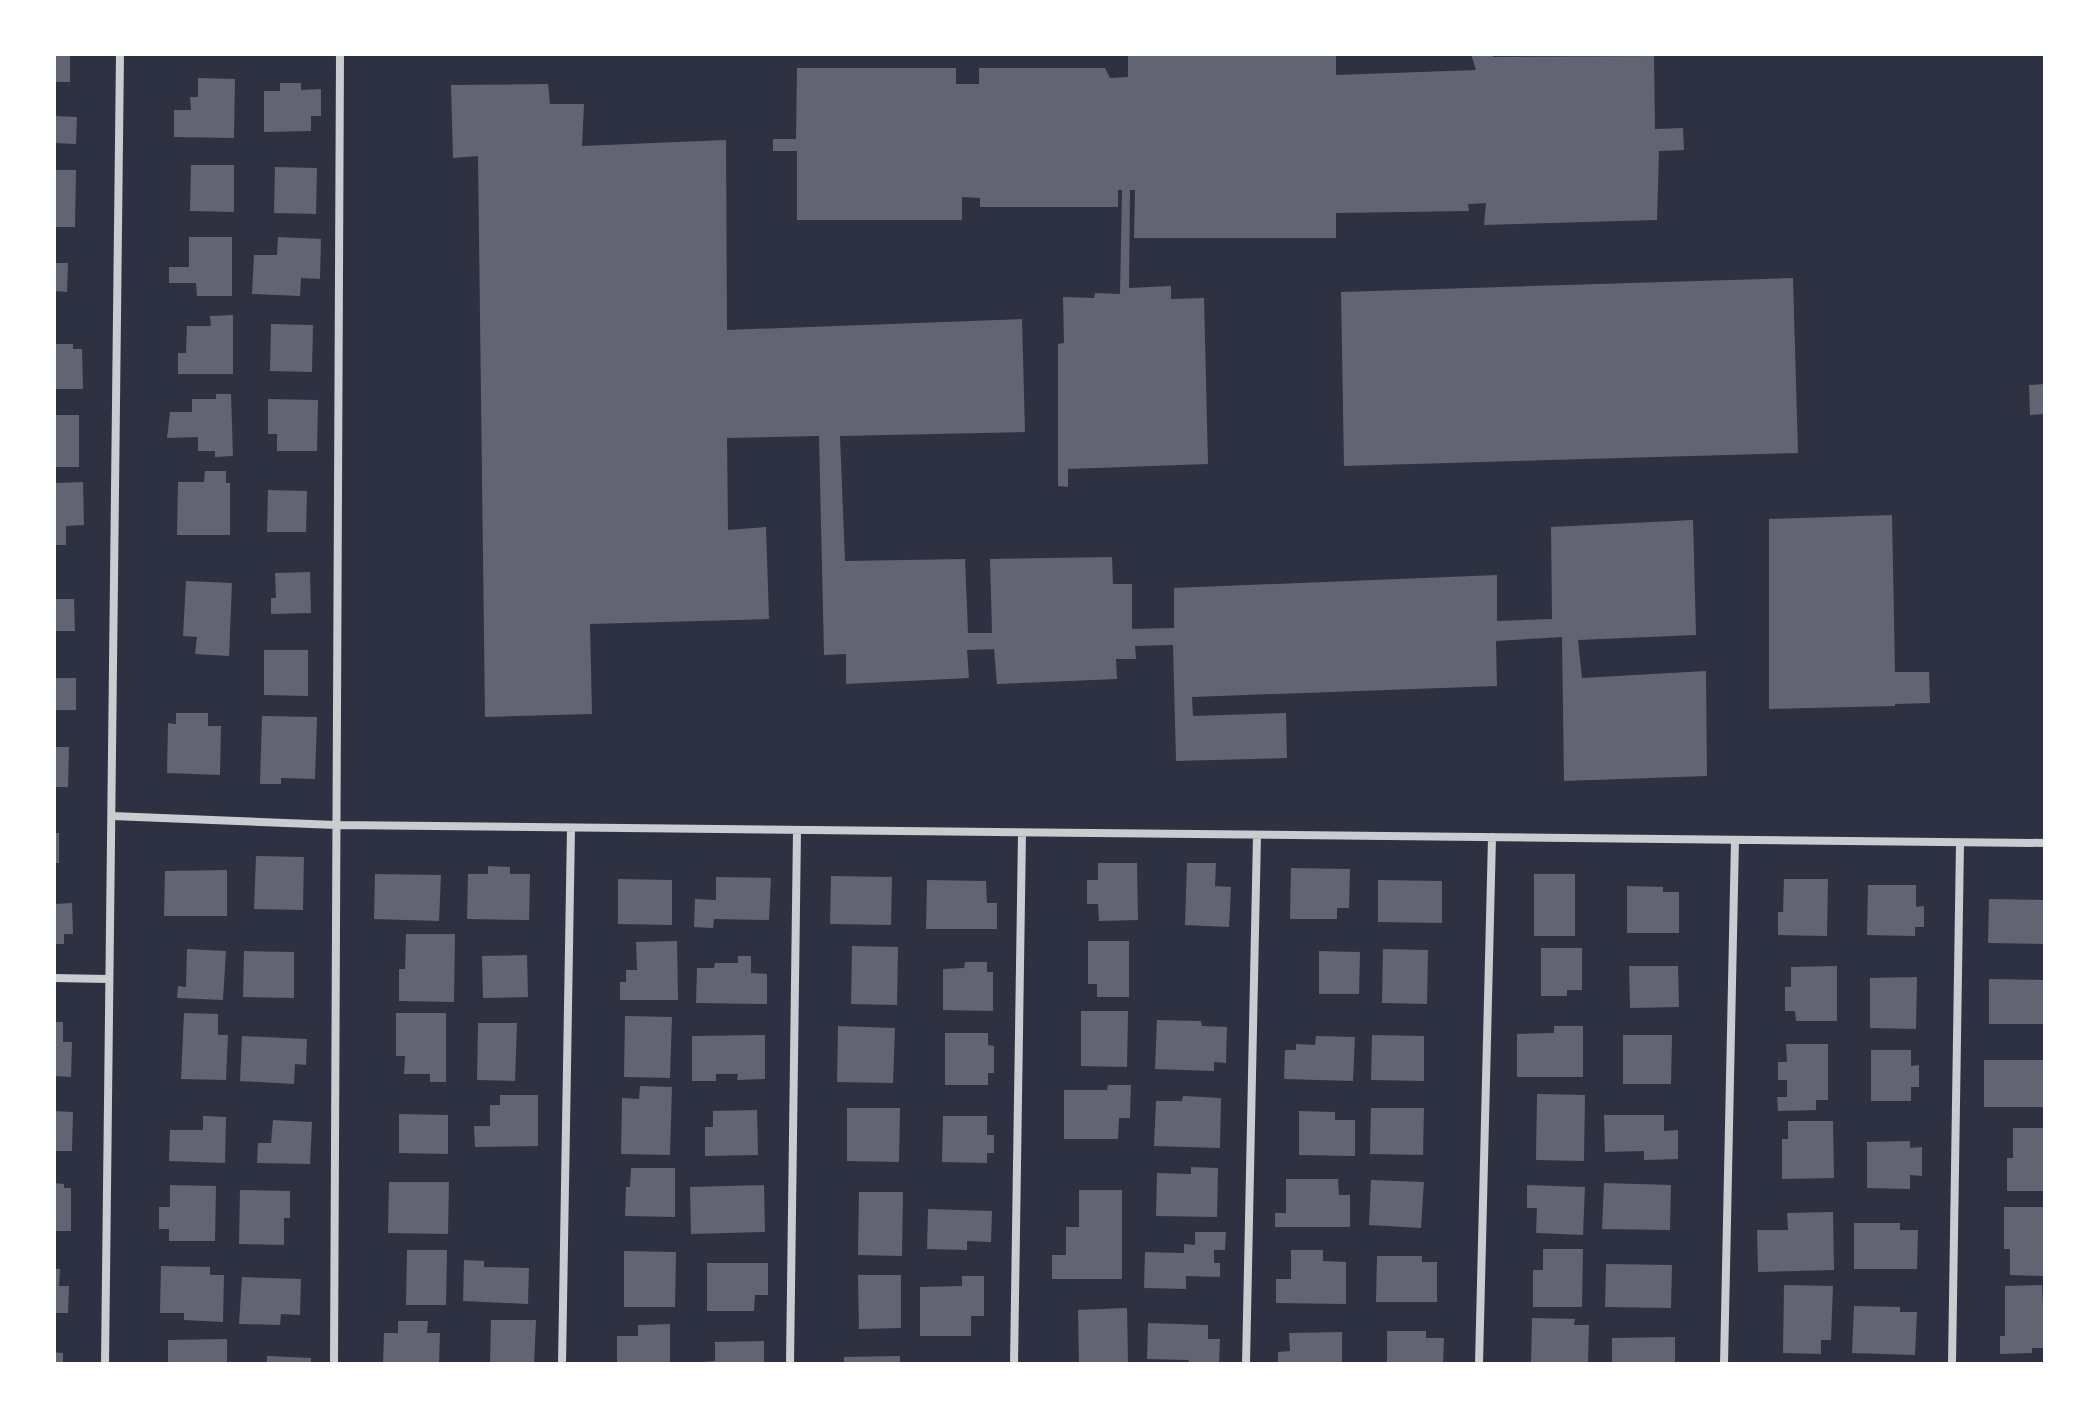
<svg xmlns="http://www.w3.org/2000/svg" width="2099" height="1418" viewBox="0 0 2099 1418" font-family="Karla,sans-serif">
<rect width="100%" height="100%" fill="#2d3142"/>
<path fill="#626471" d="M54,54H70V82H54Z
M1128,54H1336V75L1476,70L1471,54H1492L1493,57L1654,56L1655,129L1683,128L1684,150L1659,151L1657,220L1484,225L1486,203L1468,204L1469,211L1336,213V238H1134L1135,190H1130L1129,288L1171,286V299L1204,298L1208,464L1068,469V487L1058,486V344L1064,343L1063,297L1094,298L1095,293L1120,294L1122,190H1118V207H980V198L962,197V220H797V151H773V139H796L797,68H956V84H979V68H1105L1110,78L1128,77Z
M198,78L235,79L234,138L174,137V110H191L190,97H198Z
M280,83H301V90L321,89V116H311V131L264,132V91H280Z
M548,84L550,104H584L582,146L726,140L727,330L1022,319L1025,432L840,436L845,561L965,559L968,633H992L990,559L1112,557L1113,584H1132V629L1174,628V588L1497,575V621L1552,619L1551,527L1693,520L1696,635L1578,640L1582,678L1706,671L1707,776L1564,781L1562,637L1496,641L1497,686L1192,697L1193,716L1286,713L1287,758L1176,761L1173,645L1135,646L1136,659H1116L1117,679L997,684L994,649L967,650L969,678L846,684V654L824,655L819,436L727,438L728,530L766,527L769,619L590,624L592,714L485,717L478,156L453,158L451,85Z
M54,116L77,117L76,144L54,143Z
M191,165H234V212L190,211Z
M275,167L317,168L316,214L274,213Z
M54,170H76L75,227H54Z
M189,237H232V296H197L196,283H169V267H189Z
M278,237L321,239L320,279L301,278L300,296L252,294L254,255H277Z
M54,263H68L67,292L54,291Z
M1793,278L1798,453L1344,466L1341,292Z
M233,315V374H178V353H186L187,326H211L210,316Z
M271,324L313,325L312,372L270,371Z
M54,344H73V349H82L83,389H54Z
M2045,384V414L2030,415L2029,385Z
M216,394H231L233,456L215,457V451H198V437L167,438L170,412H192V399H216Z
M268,399L318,400L317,451H277V434H268Z
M54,415H79V467H54Z
M205,471H226V483H230V535H177L178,482H204Z
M83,482L84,525L66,526V545H54L56,483Z
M268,490L307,491L306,532H267Z
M1892,515L1895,672H1929L1930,703L1895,704V706L1769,709V519Z
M310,572L311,613L271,614V598H276L275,573Z
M186,581L232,583L229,656L195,654L197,637L183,636Z
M54,599H74L75,631H54Z
M264,650H308V696L264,695Z
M54,678H76V710H54Z
M176,713H208V726H221L220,775L167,773L168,723L176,724Z
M262,716L317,717L315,779L281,778V784H260Z
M54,747H69L68,787H54Z
M54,833H59V863H54Z
M256,856L304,857L303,910L254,909Z
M1098,863H1137L1138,920L1099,921L1098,904H1087V880H1098Z
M1187,863H1216L1215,886L1231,887L1229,927L1185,925Z
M488,866L510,867V874H530L529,920L467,919L468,874H488Z
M1291,868L1350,869L1349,908H1337V919H1290Z
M227,870V916H164L165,871Z
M375,874L441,875L439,921L374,919Z
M1534,874H1575V936H1534Z
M831,876L892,877L891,925L830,924Z
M716,877L771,878L769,920L714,919L713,928L694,927L695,899L716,900Z
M618,879L672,880V925L618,924Z
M1784,879H1828L1827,936L1778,935V912H1783Z
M927,880L986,881L987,903H997V929H926Z
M1378,880L1442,881V923L1378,922Z
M1868,885H1916V907L1924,906V927H1915V936L1867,935Z
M1627,886L1663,887V892H1679V933H1627Z
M1989,899L2045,900V944L1988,943Z
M72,903L73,934H64V944H54V904Z
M406,934H455L454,1002L399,1001V969H405Z
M677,941L678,1000H620V982H626V970H637L636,942Z
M1088,941H1129V997H1097V984H1088Z
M852,946L898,947L897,1005L851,1004Z
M1541,948H1582V990H1567V996H1541Z
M187,949L226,951L223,1000L177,998L178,986L186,987Z
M1383,949L1428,950L1427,1004L1382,1003Z
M244,951L294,952V998L243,997Z
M1319,951L1360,952L1359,994H1319Z
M527,955L528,997L483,998L482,956Z
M738,956H751V973L767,974V1004L696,1003L697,968H714L715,963H738Z
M965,962H987V972H993V1011L943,1010V969L964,968Z
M1629,966H1678L1679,1007L1630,1008Z
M1837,966V1021H1796L1795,1011H1785V987H1791V967Z
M1917,977L1916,1029L1870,1028V978Z
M1989,979L2045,980V1024H1989Z
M1081,1011H1128L1127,1067L1081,1066Z
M184,1013L218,1014V1035H228L226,1080L181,1079Z
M396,1013H446V1082H430V1074H404L405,1056H396Z
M625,1016L672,1017L670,1078L624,1077Z
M1157,1020L1201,1021L1202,1026L1227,1027L1226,1063L1214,1062V1071L1155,1069Z
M54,1022H63V1042H72L71,1077L54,1076Z
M478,1023H517L515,1081L477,1080Z
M838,1026L895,1028L893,1083L837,1082Z
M1554,1026H1583V1077H1517V1034L1554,1033Z
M945,1033H988V1045L994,1046V1073H988V1085H945Z
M765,1035V1079L737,1080L738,1074H716V1081H692V1036Z
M1372,1035L1424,1036V1081L1371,1080Z
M1623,1035H1672L1671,1084H1623Z
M242,1036L307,1039L306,1065L295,1064L294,1084L240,1081Z
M1316,1036L1355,1037L1353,1081L1284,1079L1285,1050H1296V1044L1315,1045Z
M1786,1044H1828V1100H1816V1110L1778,1111L1777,1097H1787V1080H1778V1062H1787Z
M1871,1050H1911V1066L1919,1065V1087H1911V1101H1871Z
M1984,1060H2045V1107H1984Z
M1108,1085H1131L1130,1118H1119L1118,1139H1064V1090H1107Z
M640,1086L672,1087L670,1155L621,1154L622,1098L639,1099Z
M1537,1094L1585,1095L1584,1161L1536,1160Z
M500,1095H538V1146L475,1147L474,1126H490V1105H500Z
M1183,1096L1221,1098L1220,1148L1154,1146L1156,1101H1182Z
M847,1108H900L899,1162L847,1161Z
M1371,1108H1424L1423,1155L1370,1154Z
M757,1110L758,1155L705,1156V1127H713V1111Z
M54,1111L73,1112L72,1151H54Z
M1299,1111L1335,1112V1120H1355V1156L1299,1155Z
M399,1114L448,1115V1154L399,1153Z
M1604,1115H1664V1131L1678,1130V1159L1644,1160V1151L1605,1152Z
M203,1116L226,1117L225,1163L169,1161L170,1130H203Z
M943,1116H987V1135H994V1153H987V1163L942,1162Z
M273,1120L312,1122L310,1164L257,1163L258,1143H271Z
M1788,1121H1833L1834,1178L1782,1179V1139H1788Z
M2013,1128H2045V1191H2007V1158H2013Z
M1910,1141V1148L1922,1147V1176L1910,1175V1189L1867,1188V1142Z
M1191,1167L1218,1168L1217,1217L1156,1216L1157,1173L1191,1174Z
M631,1168H675V1217L625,1216L626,1187H630Z
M1286,1179H1338L1339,1195H1350V1227H1275V1213H1286Z
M1371,1180L1424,1182L1421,1228L1369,1225Z
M389,1182H449L448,1234L388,1233Z
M54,1183L64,1184V1188H71V1231H54Z
M1604,1183L1671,1185L1670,1230L1602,1229Z
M170,1185L216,1186L215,1241H169V1229H159V1207H170Z
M764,1185L765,1232L691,1234L690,1187Z
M1527,1185L1585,1187L1583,1235L1536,1233L1537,1208H1527Z
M240,1190L290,1191V1218H284V1245L239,1244Z
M1079,1190H1122V1279H1052V1255H1066V1227H1079Z
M859,1192H903L902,1256L858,1255Z
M2004,1207H2045V1276L2010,1275V1249H2004Z
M928,1209L992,1211L991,1242L967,1241V1250L927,1249Z
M1833,1212L1834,1270L1758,1272L1757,1230H1788L1787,1213Z
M1854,1223H1900V1230H1918L1917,1269H1854Z
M1195,1232H1226L1225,1250H1214V1263H1220V1277L1186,1276V1289L1144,1288L1145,1252L1184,1253V1244L1195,1245Z
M1543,1249H1583L1582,1307H1533V1270H1543Z
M407,1250H447L446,1305H406Z
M1291,1250H1323V1261L1346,1262V1304L1276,1303V1279H1291Z
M624,1251L676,1252L675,1307H624Z
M1377,1256H1422V1262H1437V1302H1376Z
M464,1260L484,1261V1267L529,1268L528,1304L463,1301Z
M707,1263H768V1295H755L754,1311H707Z
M1606,1264L1672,1265L1671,1308L1605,1307Z
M161,1266L210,1267V1275H224L223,1322L184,1320V1313H160Z
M54,1269H60L59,1286H69L68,1313H54Z
M858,1275H901V1328L859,1329Z
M962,1276H984V1316H971V1336H920V1287L962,1286Z
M242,1277L301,1279L300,1315L281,1314L280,1325L239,1324Z
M1784,1285L1833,1286L1831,1340H1821V1354L1783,1353Z
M2042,1285L2045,1348H2032V1353L2000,1354V1336H2005V1286Z
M1854,1306L1900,1307V1312H1917L1915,1355L1852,1353Z
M1127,1308L1128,1364H1079L1078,1310Z
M1532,1318L1575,1319L1574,1325H1589L1588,1364H1531Z
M491,1320H536L534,1364H490Z
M398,1321H428L427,1333H440L439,1364H383L384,1333H398Z
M1148,1323L1208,1325V1339H1220L1219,1364H1188L1189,1360L1147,1359Z
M670,1324V1364H617V1336H638V1325Z
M1387,1331H1426V1338H1444L1443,1364H1387Z
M1342,1332V1364H1278V1352L1290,1351L1289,1333Z
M1675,1337V1364H1612V1338Z
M227,1339V1364H168V1340Z
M764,1341V1364H704V1362L715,1361V1342Z
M54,1352L63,1353V1364H54Z
M267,1356L311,1358V1364H267Z
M900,1356V1364H844V1357Z"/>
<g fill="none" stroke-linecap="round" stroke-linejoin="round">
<path stroke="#caccd0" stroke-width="8" d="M112,816L336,825L2045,843
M54,978L109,979
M105,1364L120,54
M334,1364L340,54
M562,1364L571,828
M790,1364L797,830
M1014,1364L1022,833
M1246,1364L1257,835
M1479,1364L1492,837
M1724,1364L1735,840
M1952,1364L1960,843"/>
</g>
<rect width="2099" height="1418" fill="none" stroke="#ffffff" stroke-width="112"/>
</svg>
